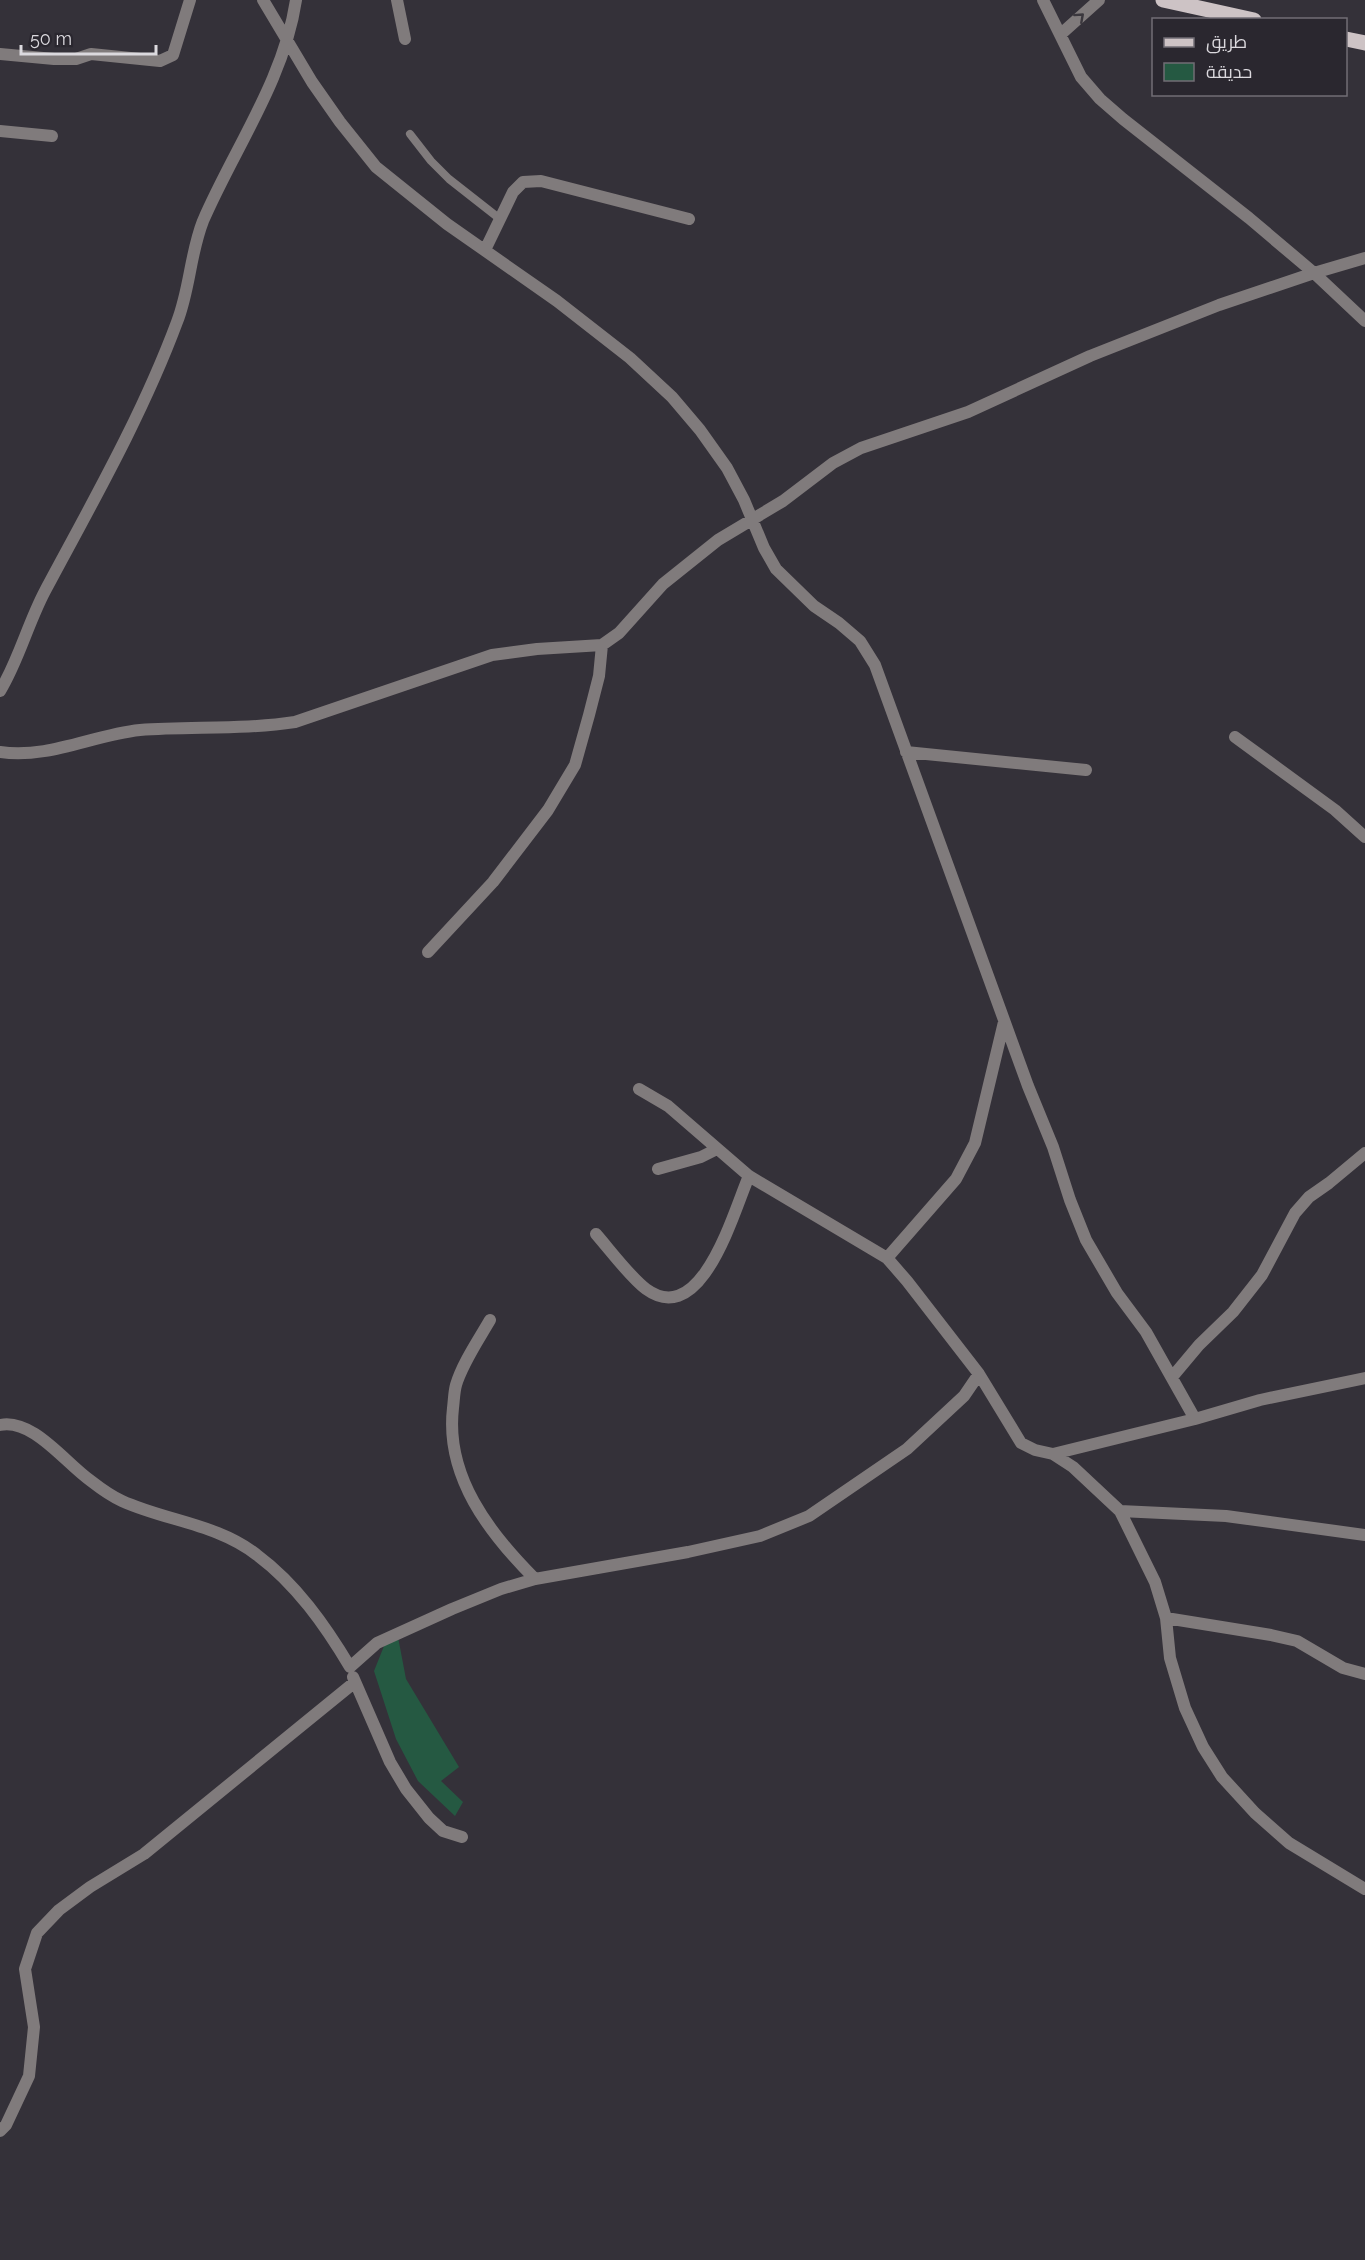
<svg xmlns="http://www.w3.org/2000/svg" width="1365" height="2260" viewBox="0 0 1365 2260" font-family="Raleway,Cairo,sans-serif">
<rect width="100%" height="100%" fill="#343139"/>
<path fill="#255942" d="M398,1637L406,1679L459,1767L441,1781L463,1802L455,1816L418,1781L396,1739L374,1671L386,1641Z"/>
<g fill="none" stroke-linecap="round" stroke-linejoin="round">
<path stroke="#807b7c" stroke-width="8" d="M410,134L431,161L449,179L500,219"/>
<path stroke="#807b7c" stroke-width="12" d="M263,0L312,82L340,122L376,167L447,224L557,301L630,358L672,397L700,430L727,468L744,500L764,548L776,569L814,606L839,623L860,641L875,665L1028,1086L1053,1147L1070,1200L1086,1240L1117,1293L1146,1332L1195,1419L1260,1400L1365,1378
M397,0L405,39
M1043,0L1081,77L1100,99L1123,119L1249,218L1314,273L1365,321
M1061,34L1099,0
M0,54L54,59H76L91,54L160,61L173,55L190,0
M0,131L52,136
M485,250L513,192L523,182L541,181L689,219
M0,691C18,662 28,623 45,591C92,503 142,416 177,322C190,289 190,254 203,221C234,149 284,80 296,0
M1235,737L1335,810L1365,837
M0,752C49,759 92,735 140,730C191,726 243,730 295,722L492,655L537,649L602,645L619,633L663,584L718,540L783,501L833,463L861,448L968,412L1090,356L1219,305L1314,273L1365,258
M906,752L1086,770
M428,952L493,882L548,810L575,765L589,715L599,676L602,645
M639,1089L668,1106L749,1176L887,1258L907,1281L979,1374L1021,1443L1035,1450L1053,1454L1073,1467L1120,1511L1155,1582L1166,1618L1170,1658L1185,1708L1203,1747L1222,1777L1255,1813L1289,1843L1365,1889
M658,1169L701,1157L717,1149
M596,1234C610,1250 630,1277 646,1289C702,1330 734,1210 749,1176
M887,1258L956,1179L975,1143L1004,1022
M490,1320C479,1339 462,1364 456,1385C454,1392 454,1400 453,1408C445,1476 489,1533 535,1579
M1173,1376L1199,1345L1233,1312L1262,1275L1295,1213L1309,1197L1329,1183L1365,1153
M0,1425C33,1418 66,1464 91,1481C100,1488 111,1496 122,1501C166,1521 218,1524 257,1555C296,1584 325,1625 350,1667L377,1643L452,1609L501,1589L535,1579L688,1552L760,1536L809,1516L907,1449L964,1396L979,1374
M1053,1454L1195,1419
M1120,1511L1226,1516L1365,1535
M1166,1618L1271,1635L1297,1641L1343,1668L1365,1674
M353,1677L390,1762L406,1789L429,1818L443,1831L462,1837
M0,2131L6,2125L29,2076L34,2027L25,1969L37,1933L59,1910L90,1887L144,1854L355,1682"/>
<path stroke="#cdc3c5" stroke-width="15" d="M1163,0L1254,20
M1346,39L1365,43"/>
</g>
<defs><path id="oneway-chevron" d="M-2-3.5L2.5 0L-2 3.5" fill="none" stroke-width="1.6" stroke-linecap="round" stroke-linejoin="round" transform="scale(1.5)"/></defs>
<use stroke="#3b383e" href="#oneway-chevron" transform="translate(1080 17) rotate(-42)"/>
<rect x="1152" y="18" width="195" height="78" fill="#2a272f" stroke="#716e75" stroke-width="1.5"/>
<rect x="1164" y="38" width="30" height="9" fill="#cdc3c5" stroke="#716e75" stroke-width="1.5"/>
<text x="1206" y="48" font-size="18" fill="#dbd9de">طريق</text>
<rect x="1164" y="63" width="30" height="18" fill="#255942" stroke="#716e75" stroke-width="1.5"/>
<text x="1206" y="78" font-size="18" fill="#dbd9de">حديقة</text>
<path d="M21 45v9h135v-9" fill="none" stroke="#dbd9de" stroke-width="3"/>
<text x="30" y="45" font-size="18" fill="#dbd9de" stroke="#2a272f" stroke-width="4.5" paint-order="stroke">50 m</text>
</svg>
